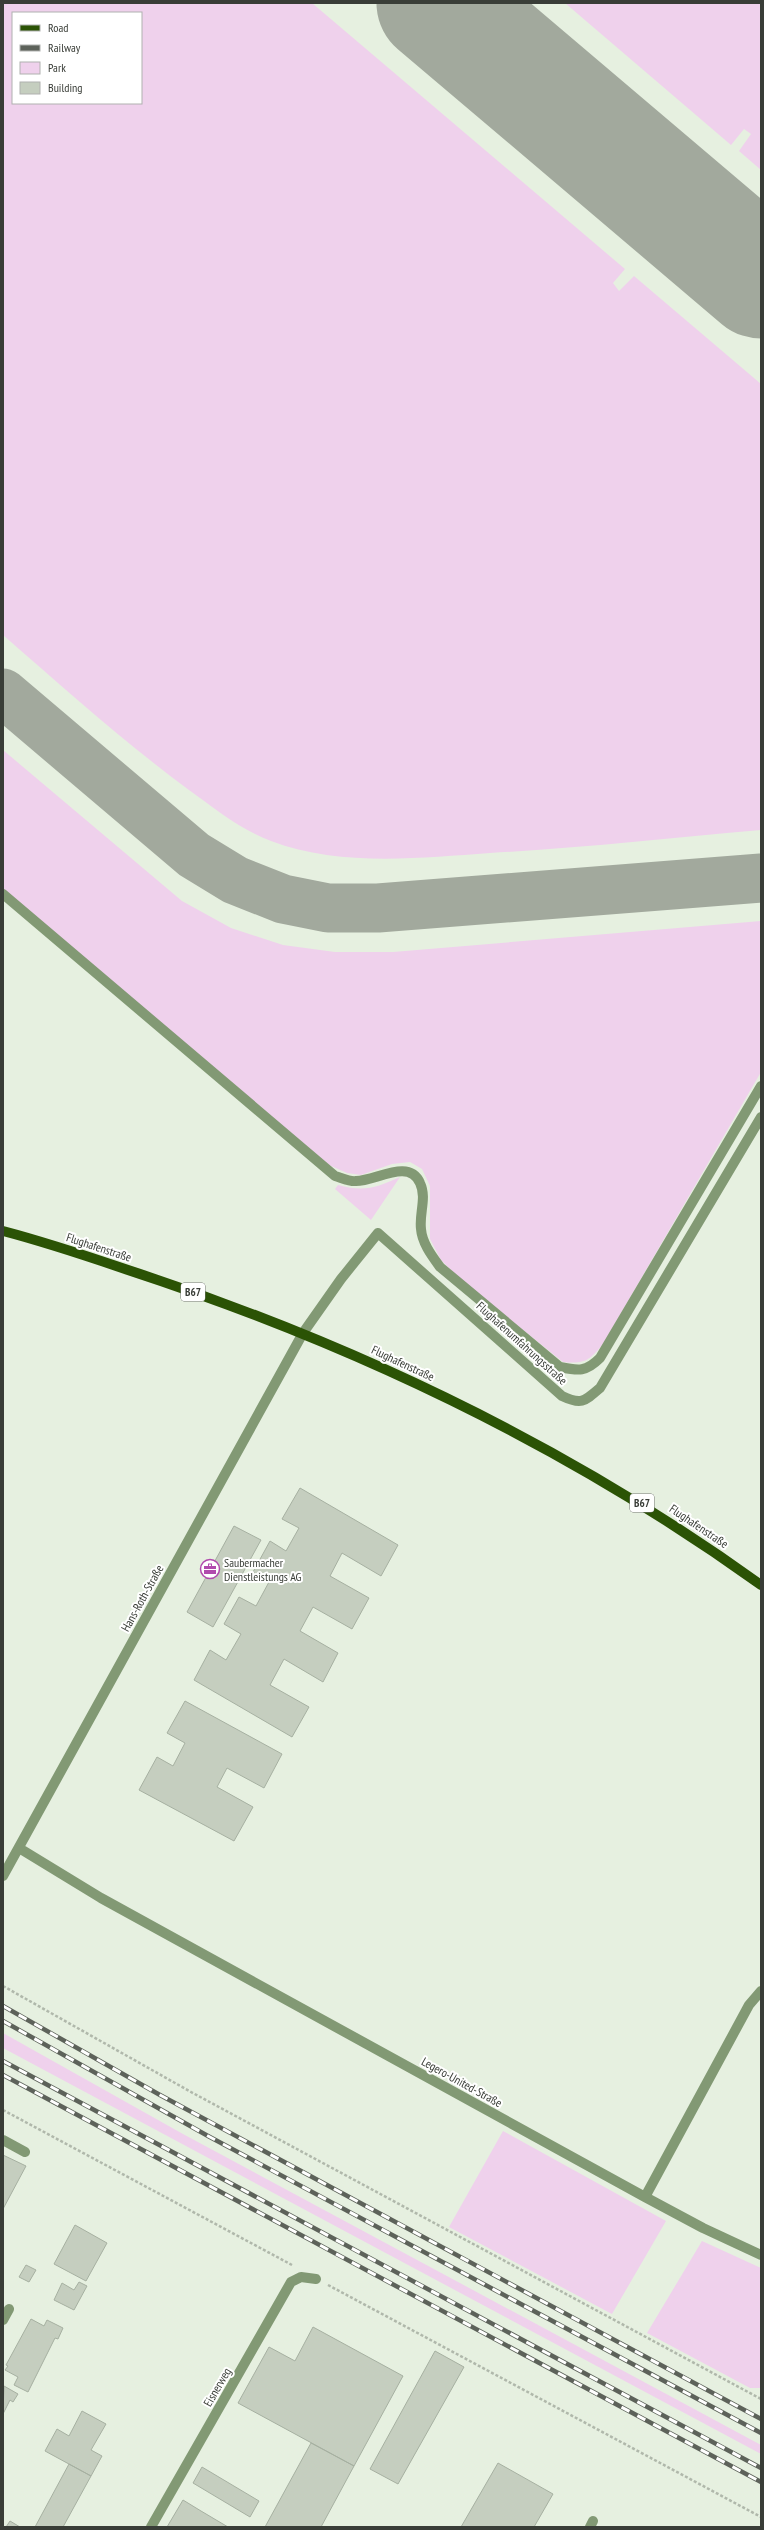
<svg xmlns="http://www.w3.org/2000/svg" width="764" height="2530" viewBox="0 0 764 2530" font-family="'PT Sans Narrow',sans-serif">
<rect width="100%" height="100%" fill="#e6f0e0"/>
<path fill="#efd1ec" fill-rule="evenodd" d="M3,3H312L625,269L613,283L619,291L634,276L761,384V830C671,838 581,848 490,853C419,858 339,867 271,841C241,830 214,808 189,790C124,742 64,688 3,635ZM13,13H141V103H13Z
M565,3H761V170L739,151L751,134L744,129L731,145Z
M3,750L182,901L231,928L283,945L335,952H393L761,921V1072L603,1344C589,1361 585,1364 563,1362L463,1282L441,1260L430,1239V1186L422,1169L410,1162L392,1164L361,1175L347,1173L329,1165L3,889Z
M400,1177L371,1220L335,1189L338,1185C364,1192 376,1188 400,1177Z
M3,2033L183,2134L761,2445V2454L3,2048Z
M503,2131L666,2221L612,2314L449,2227Z
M702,2241L761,2268V2388H750L647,2333Z"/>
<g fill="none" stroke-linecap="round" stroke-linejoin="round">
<path stroke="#a2a99d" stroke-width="49" d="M3,693L194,855L235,880L283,899L328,908H378L761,878"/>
<path stroke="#a2a99d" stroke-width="121" d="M437,3L761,278"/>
</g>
<path fill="#c5cebf" stroke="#a6b0a1" d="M300,1488L398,1545L381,1576L342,1553L330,1576L369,1598L352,1629L313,1607L300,1631L338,1653L323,1682L284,1659L270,1685L309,1707L292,1737L194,1680L210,1650L226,1660L241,1634L224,1624L239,1597L256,1606L269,1582L253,1572L270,1541L286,1551L299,1528L282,1519Z
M234,1526L261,1540L213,1627L187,1612Z
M185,1701L282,1754L264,1788L227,1768L217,1787L253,1807L234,1841L139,1790L157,1757L173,1766L185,1743L167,1733Z
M3,2155L26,2166L3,2209Z
M75,2225L107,2243L86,2281L54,2264Z
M26,2265L36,2270L29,2282L19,2277Z
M79,2282L87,2286L74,2310L54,2300L62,2283L74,2290Z
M31,2319L44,2326L47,2320L63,2328L58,2339L55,2338L28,2392L14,2385L18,2377L5,2370L8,2366L6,2365Z
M313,2327L403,2376L354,2466L238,2403L269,2347L295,2361Z
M435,2351L464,2367L398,2484L370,2469Z
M4,2386L18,2394L13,2402L10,2400L3,2414Z
M82,2411L106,2424L91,2450L102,2456L91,2476L45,2451L57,2429L69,2436Z
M311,2443L354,2466L321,2527H265Z
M498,2463L553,2494L534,2527H461Z
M69,2464L91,2476L63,2527H35Z
M202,2467L259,2501L250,2517L193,2483Z
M183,2500L201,2511L228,2527H167Z
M10,2521L20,2527H6Z"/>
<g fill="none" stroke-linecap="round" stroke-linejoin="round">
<path stroke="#b0b8ab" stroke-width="2.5" stroke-dasharray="3 2" stroke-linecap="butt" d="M3,1986L191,2092L761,2399
M3,2110L292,2265
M328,2285L761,2517"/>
<path stroke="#829974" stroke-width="10" d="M3,894L335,1176C342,1178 350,1182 356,1181C376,1181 409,1158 420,1183C427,1198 419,1213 421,1229C422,1243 432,1256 440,1267L560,1367C579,1371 586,1372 600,1358L761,1086
M19,1848L101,1898L645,2197L703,2228L761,2255
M3,1876L303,1333L341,1279L378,1233L562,1396C581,1405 584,1402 600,1388L761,1117
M3,2140L25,2152
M645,2197L749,2005L761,1991
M3,2320L9,2309
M151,2527L291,2282L301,2277L316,2279
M590,2527L593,2521"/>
<path stroke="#2b5305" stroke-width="10" d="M3,1231C45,1242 87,1256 128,1270C354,1344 568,1446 761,1585"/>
<g stroke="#5d625a" stroke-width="4.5">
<path id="rail" d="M3,2006L160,2095L761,2419
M3,2021L208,2136L761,2433
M3,2061L761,2468
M3,2075L761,2482"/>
</g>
<use href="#rail" stroke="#fff" stroke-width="3" stroke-dasharray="9" stroke-linecap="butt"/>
</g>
<defs>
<g id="office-ring" transform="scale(1)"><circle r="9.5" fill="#fff" stroke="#b14aad" stroke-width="1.5"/><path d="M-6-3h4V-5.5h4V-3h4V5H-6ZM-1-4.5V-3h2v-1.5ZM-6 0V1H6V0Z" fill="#b14aad"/></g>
</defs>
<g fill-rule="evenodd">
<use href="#office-ring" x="210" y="1569"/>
</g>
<g text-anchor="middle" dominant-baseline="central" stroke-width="4" stroke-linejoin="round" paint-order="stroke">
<g fill="#fff" stroke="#747773" stroke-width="1">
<rect x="181" y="1283" width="24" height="18" rx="3"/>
<rect x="630" y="1494" width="24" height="18" rx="3"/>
</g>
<g font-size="11" font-weight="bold" fill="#393d37">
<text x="193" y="1292">B67</text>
<text x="642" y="1503">B67</text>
</g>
<g font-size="12" fill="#393d37" stroke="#fff">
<text transform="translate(99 1247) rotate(18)">Flughafenstraße</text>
<text transform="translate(522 1343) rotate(42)">Flughafenumfahrungsstraße</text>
<text transform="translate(403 1363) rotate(25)">Flughafenstraße</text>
<text transform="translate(699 1526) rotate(34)">Flughafenstraße</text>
<text transform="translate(142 1598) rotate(-61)">Hans-Roth-Straße</text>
<text transform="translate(462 2082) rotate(29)">Legero-United-Straße</text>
<text transform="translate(217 2387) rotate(-60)">Eisnerweg</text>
</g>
<g font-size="12" fill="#393d37" stroke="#fff" text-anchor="start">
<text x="224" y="1562">Saubermacher<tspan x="224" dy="14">Dienstleistungs AG</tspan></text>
</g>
</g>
<rect width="764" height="2530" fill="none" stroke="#393d37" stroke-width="8"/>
<rect x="12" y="12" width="130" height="92" fill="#ffffff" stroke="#b0b1af"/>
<rect x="20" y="25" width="20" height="6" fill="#2b5305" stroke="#b0b1af"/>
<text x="48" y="32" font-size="12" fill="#393d37">Road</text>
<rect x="20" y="45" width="20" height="6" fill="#5d625a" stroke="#b0b1af"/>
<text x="48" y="52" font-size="12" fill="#393d37">Railway</text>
<rect x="20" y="62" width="20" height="12" fill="#efd1ec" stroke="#b0b1af"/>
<text x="48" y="72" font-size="12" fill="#393d37">Park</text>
<rect x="20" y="82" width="20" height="12" fill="#c5cebf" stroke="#b0b1af"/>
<text x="48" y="92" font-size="12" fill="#393d37">Building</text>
</svg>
